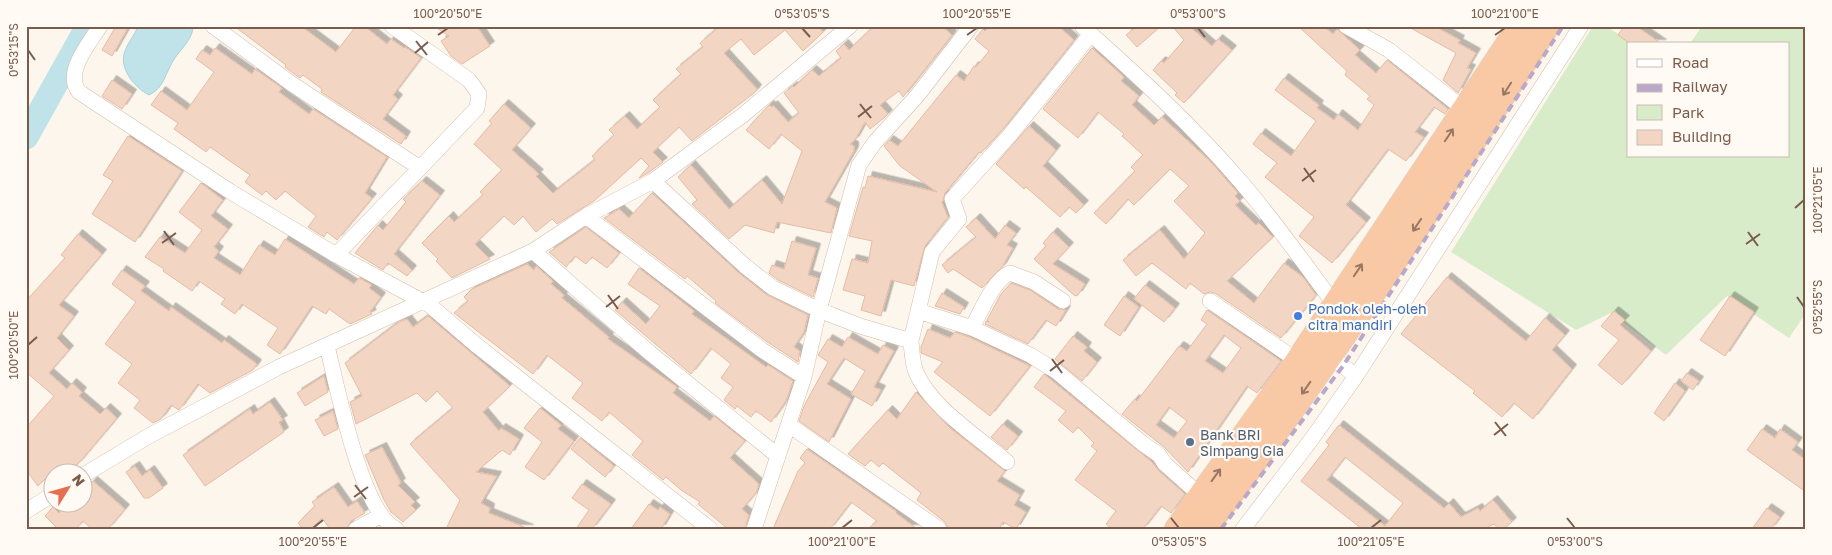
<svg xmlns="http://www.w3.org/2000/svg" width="1832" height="555" viewBox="0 0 1832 555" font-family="'Golos Text',sans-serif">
<defs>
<filter id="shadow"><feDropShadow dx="4.5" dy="-4.5" stdDeviation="0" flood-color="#0004"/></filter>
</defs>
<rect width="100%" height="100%" fill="#fdf6ec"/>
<path fill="#d8ecc9" d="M1593,26H1606L1633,44H1628V156H1788V44H1690L1702,26H1806V313L1789,338L1727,296L1666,355L1611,313L1576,330L1451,252Z"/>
<path fill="#bfe3e8" stroke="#a5d3da" d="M138,26L193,28C191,42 180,49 173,61C165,74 164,88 149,95C135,88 118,68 125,51C128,42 135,35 138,26Z"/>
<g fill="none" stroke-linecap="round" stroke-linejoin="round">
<path stroke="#bfe3e8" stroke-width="25" d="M26,137L88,26"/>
</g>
<path fill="#f3d5c3" stroke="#e6bba3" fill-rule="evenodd" filter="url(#shadow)" d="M116,26H129L112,56L102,50Z
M234,26H301L336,52L356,26H364L387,44L391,39L404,48L405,47L421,58L393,95L398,99L383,119L406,136L401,144L321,92L322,89L303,75L300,78L297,76L285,67L286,65Z
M434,26H477L490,46L462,64L451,56L441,41L449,36Z
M720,26H818L823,32L803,51L785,30L754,55L741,39L724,53L757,89L754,93L692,141L679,127L653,152L663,162L648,173L639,178L649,166L641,158L594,201L557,224L552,219L536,232L523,216L514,225L504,216L475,244L490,259L452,278L436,261L438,259L422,243L449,216L454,222L483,195L480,192L502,170L474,144L492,123L489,121L504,104L531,128L512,150L539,174L536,176L553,193L595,160L592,156L614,135L609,130L625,116L637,129L660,107L653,100L681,74L676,69L703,47L700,43Z
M874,26H942L952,35L903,97L899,91L880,105L888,114L885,117L870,129L865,122L855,140L850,144L854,146V151L825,202L837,208L831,233L777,222L774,233L745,225L729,239L692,204L697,200L678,177L691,165L729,209L762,180L782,204L802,151L781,134L769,149L746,130L769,105L772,107L773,105L788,122L799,113L784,93L793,86L794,87L812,70L819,76L841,58L836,51L844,44L849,50Z
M990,26H1058L1074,40L1003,129L981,153L979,152L945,193L942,203L948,217L925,246L914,286L891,280L881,316L861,310L865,296L843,290L852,259L868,263L872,241L849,236L863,187L865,188L868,176L937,192L900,166L884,146L889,140L898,146L956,75L964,81L974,66L976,67L989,51L975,39L983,29L985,31Z
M1137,26H1161L1137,47L1126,35Z
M1172,26H1189L1212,46L1218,39L1232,50L1184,103L1175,95L1177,93L1153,70L1161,61L1164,63L1184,40Z
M1298,26H1323L1333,34L1337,29L1360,50L1355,55L1376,73L1387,60L1448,109L1445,114L1434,107L1415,132L1424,137L1406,161L1388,149L1346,205L1366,222L1332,263L1299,236L1314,217L1265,177L1277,163L1253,144L1261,133L1291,156L1316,121L1275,90L1284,78L1319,105L1317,108L1334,120L1338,114L1358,130L1374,105L1367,99L1370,96L1345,75L1347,71Z
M1407,26H1434L1460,40L1458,43L1476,53L1467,68L1471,69L1458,93L1443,80L1456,53Z
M1624,26H1636L1662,44H1631L1618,35Z
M215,48L252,74L255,69L282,88L279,92L309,114L313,109L387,157L365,193L372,198L337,240L327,232L324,237L308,227L316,216L285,191L276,200L266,191L262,195L245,182L250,175L210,147L206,152L174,129L178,123L151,105L161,91L187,110L214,72L196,59L202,50L210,55Z
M1092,48L1124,77L1121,81L1139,96L1132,105L1154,125L1162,117L1211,162L1238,193L1235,196L1240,201L1235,205L1256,225L1259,223L1273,237L1227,281L1254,303L1284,263L1303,277L1316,295L1281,338L1215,293L1210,292L1204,294L1190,283L1186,289L1152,263L1136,276L1123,260L1160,230L1184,259L1205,233L1174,201L1189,186L1170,169L1134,205L1128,199L1106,224L1094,213L1135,171L1131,167L1143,155L1122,136L1124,134L1098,112L1078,138L1043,109Z
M112,80L132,94L122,109L102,96Z
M1029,126L1056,150L1043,166L1084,205L1076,213L1069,207L1060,217L1026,187L1024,189L996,164Z
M128,136L182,171L135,242L92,214L113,181L103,175Z
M422,181L440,195L394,254L412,270L407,276L388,263L383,270L355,253L378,225L383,230L406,202L403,199Z
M201,183L223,200L211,216L228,229L214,247L219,251L214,258L240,275L259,245L275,255L285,239L354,284L359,278L372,285L369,288L381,297L370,312L372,314L350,324L329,309L326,314L312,306L280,354L267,345L278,328L242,304L235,314L221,304L225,299L199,281L192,291L163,271L164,269L145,257L160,237L185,253L202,230L179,212Z
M652,193L739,273L767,295L808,315L804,332L794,347L800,351L798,362L766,341L715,303L716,301L687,276L685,279L604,218L619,209L629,218Z
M976,218L995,239L1005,225L1016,233L1007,245L1013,248L1002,267L982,288L953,269L948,273L942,265L976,237L966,227Z
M586,227L619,253L607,268L592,257L586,264L575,256L566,267L549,252Z
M1053,232L1069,247L1053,264L1085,284L1078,295L1075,296L1034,259L1046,246L1043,243Z
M78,234L102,254L59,305L74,316L57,338L69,350L49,373L67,389L72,383L82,392L79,396L100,414L106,408L117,418L78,464L66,472H52L38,486L26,470V428L54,396L26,372V301L65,258L61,255Z
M792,241L816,248L808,275L818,278L813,297L778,280L769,273L772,265L784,269Z
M527,264L534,270L536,266L553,281L551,284L564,295L562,298L609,337L608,339L677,387L673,393L710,421L714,416L745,441L730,458L759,484L756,493L742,509L749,515L745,529H728L698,504L700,502L681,490L666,477L663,480L632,455L643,441L609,412L602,421L572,398L583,383L547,355L533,374L454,313L468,301L464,297L472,289Z
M639,268L694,311L692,314L766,367L768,365L793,381L786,401L771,422L756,411L751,417L737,406L735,409L724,400L733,387L721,378L731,364L711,348L691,374L615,310L622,302L646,324L660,306L628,284Z
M122,270L145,286L141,291L169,311L171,307L222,343L224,340L257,364L253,370L210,393L198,384L179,410L171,405L161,419L153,423L134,408L140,400L118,383L132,364L105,344L136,302L112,284Z
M1447,277L1526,341L1545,318L1565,335L1552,350L1572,369L1533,419L1514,403L1502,417L1473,393L1475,391L1401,334Z
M1011,283L1030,290L1058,309L1066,310L1056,326L1046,320L1028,344L985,324L986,321L989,322L987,320L1001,294Z
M1145,285L1175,308L1164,322L1134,299Z
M942,293L964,307L960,314L935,306Z
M1124,296L1139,307L1120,336L1104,325Z
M1730,296L1754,312L1725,356L1700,340Z
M1207,310L1281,361L1257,393L1247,386L1188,472L1164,447L1122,414L1135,399L1137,401L1179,346L1187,351L1207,324L1201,320ZM1224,335L1241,348L1223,373L1205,361ZM1169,407L1187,421L1174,438L1156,425Z
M1614,311L1625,320L1620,325L1651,351L1622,385L1598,365L1619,340L1601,326Z
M428,316L510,386L483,412L499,431L501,428L519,439L510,455L502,450L476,472L497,476L481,503L490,508L489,513L529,529H446L460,500L410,444L453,408L437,391L426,402L417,393L356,424L355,420L350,402L362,396L345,363L399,322L407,319L413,327Z
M928,329L950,338L955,332L969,337L1030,366L990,416L934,372L943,362L921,353V347Z
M1073,336L1087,347L1084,351L1097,362L1082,381L1055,359Z
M848,337L878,354L883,345L894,351L874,387L881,390L872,406L851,394L865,371L844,358L827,384L851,399L829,442L799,421L804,406L828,362L818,355L828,339L842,347Z
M1687,373L1699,381L1693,390L1681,381Z
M1044,374L1152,462L1159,471L1185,494L1171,513L1161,506L1143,529H1112L1106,524L1116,511L1075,480L1097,451L1091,446L1094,443L1078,427L1073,433L1058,420L1066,411L1034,387Z
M324,376L328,392L305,406L297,393Z
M1675,383L1685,391L1664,421L1654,413Z
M916,392L950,428L1005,471L997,481L1020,495L1014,505L1026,512L1016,529L1003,522L999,529H948L945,522L917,500L921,493L883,463L879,467L871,460L865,466L848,454L888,410L897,419Z
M270,402L283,420L279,422L284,432L205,486L183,455L250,409L253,414Z
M540,408L561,425L558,429L574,441L544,480L525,467L542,442L524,428Z
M333,411L338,429L324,436L315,420Z
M1003,424L1018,436L1007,450L991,437Z
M1339,425L1444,508L1449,503L1461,517L1478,508L1480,511L1493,500L1512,522L1504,529H1498L1494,524L1484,529H1362L1301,481L1329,445L1326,442ZM1345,457L1403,503L1385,526L1327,480Z
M1762,429L1775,438L1780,429L1798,442L1792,450L1806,460V492L1747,450Z
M580,438L614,466L605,477L571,449Z
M382,447L401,483L398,485L415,502L411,505L416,510L403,522L391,512L384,500L365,455Z
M807,449L897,512L896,513L917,529H868L877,521L851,502L830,529H773L798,471L805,463L800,458Z
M135,466L142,476L150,470L163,488L149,498H144L126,472Z
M93,481L125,509L108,529H92L83,521L76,529H58L45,516L53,507L59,513L64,506L68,510L74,502H82V493Z
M582,484L611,504L592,529H576L589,510L572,498Z
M334,487L348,507L357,501L365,513L351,521L347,529H330L322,518L311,529H303L298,523L315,506L312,502Z
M649,504L658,510L660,507L670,514L661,529H631Z
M1767,508L1780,517L1771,529H1752Z"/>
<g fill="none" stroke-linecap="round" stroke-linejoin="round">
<g stroke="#d1beb0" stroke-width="16">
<path id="minor" d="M100,26C89,44 64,72 79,92L231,192L336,255L422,301
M213,26L292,84L420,168L336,255
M392,26L469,80L479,94L477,108L420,168
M1082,26C1137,75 1192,125 1240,181C1274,220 1304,263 1335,305
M1346,26L1389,50L1465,110
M653,181L745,266L773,288L819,310L860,326L911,341L932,252L959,219L952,199L1010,135L1091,34
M586,216L762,350L804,377
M533,251L650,353L778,456
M1210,301L1298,361
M426,302L475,344L710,529
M918,311L972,328L1030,355L1056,371L1142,443L1159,455L1165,464L1201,496
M972,328C980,313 994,279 1010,273L1034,282L1063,301
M911,341C912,351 912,362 916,372C930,407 980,438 1007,462
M327,346C337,385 361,512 396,529
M1329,355L1356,376
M789,425L939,529
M82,476L147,437L279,367L533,251L586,216L653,181L743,115L850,26
M26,511L52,495
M356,529L380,516
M754,529L804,377L819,310L859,165L875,142L917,96L971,26
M1243,529L1311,440L1356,376L1581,26"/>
</g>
<g stroke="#dad1cd" stroke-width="26">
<path id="trunk" d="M1177,529L1298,361L1520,26
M1205,529C1326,367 1439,198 1547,26"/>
</g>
<use href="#minor" stroke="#fff" stroke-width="15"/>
<use href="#trunk" stroke="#f9c8a4" stroke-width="25"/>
<path stroke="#b9a8c9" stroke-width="4" stroke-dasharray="8 5" stroke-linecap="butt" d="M1221,529L1343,366L1563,26"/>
</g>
<defs><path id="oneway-shaft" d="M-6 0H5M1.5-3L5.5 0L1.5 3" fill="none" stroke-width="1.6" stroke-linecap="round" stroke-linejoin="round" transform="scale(1.25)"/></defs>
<g stroke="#9a7763">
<use href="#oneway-shaft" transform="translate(1507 89) rotate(123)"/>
<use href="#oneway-shaft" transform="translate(1449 135) rotate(-56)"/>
<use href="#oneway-shaft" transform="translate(1417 225) rotate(124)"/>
<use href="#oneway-shaft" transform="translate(1358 270) rotate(-56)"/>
<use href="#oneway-shaft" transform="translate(1306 388) rotate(125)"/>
<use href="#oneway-shaft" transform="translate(1216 475) rotate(-54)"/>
</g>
<path fill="none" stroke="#7a5c4d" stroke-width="2" d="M802,28L810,37M1198,28L1205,37M438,35L448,28M967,35L977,28M1495,35L1505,28M416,41L427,55M28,50L35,60M415,53L428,42M860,104L871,118M858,117L872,106M1304,168L1314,182M1302,181L1316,170M1795,208L1804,200M164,231L174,245M1748,232L1758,246M162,243L176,233M1746,244L1760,234M608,295L618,309M1797,297L1804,307M606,307L620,296M28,345L37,337M1052,359L1062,373M1050,371L1064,360M1495,422L1506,436M1494,435L1508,424M355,485L366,499M354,497L368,487M1171,518L1179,528M1567,518L1575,528M313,528L323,520M842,528L852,520M1371,528L1381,520"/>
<circle fill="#3f7fe0" stroke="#fffaf3" stroke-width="2" cx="1298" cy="316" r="5"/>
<circle fill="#5c6f8a" stroke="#fffaf3" stroke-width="2" cx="1190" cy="442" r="5"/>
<g text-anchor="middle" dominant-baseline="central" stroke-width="4.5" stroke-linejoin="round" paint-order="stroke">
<g font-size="14" fill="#366cbe" stroke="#fffaf3" text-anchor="start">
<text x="1308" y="308">Pondok oleh-oleh<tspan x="1308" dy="16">citra mandiri</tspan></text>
</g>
<g font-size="14" fill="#4e5e75" stroke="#fffaf3" text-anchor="start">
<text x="1200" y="434">Bank BRI<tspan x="1200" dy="16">Simpang Gia</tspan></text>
</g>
</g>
<rect width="1832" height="555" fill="none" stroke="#fffaf3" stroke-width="55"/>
<rect x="1627" y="42" width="162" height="115" fill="#fffaf3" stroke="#cabbb1"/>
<rect x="1637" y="59" width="25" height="8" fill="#ffffff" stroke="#cabbb1"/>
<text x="1672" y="68" font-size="15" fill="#7a5c4d">Road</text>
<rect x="1637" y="84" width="25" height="8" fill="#b9a8c9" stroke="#cabbb1"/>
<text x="1672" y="92" font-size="15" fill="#7a5c4d">Railway</text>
<rect x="1637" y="105" width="25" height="15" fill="#d8ecc9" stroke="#cabbb1"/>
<text x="1672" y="118" font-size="15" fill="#7a5c4d">Park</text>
<rect x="1637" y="130" width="25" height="15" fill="#f3d5c3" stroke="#cabbb1"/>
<text x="1672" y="142" font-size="15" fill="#7a5c4d">Building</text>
<g transform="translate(68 488) rotate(53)"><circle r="24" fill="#fffaf3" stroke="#cabbb1"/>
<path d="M0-4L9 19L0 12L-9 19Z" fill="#e76f51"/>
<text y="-8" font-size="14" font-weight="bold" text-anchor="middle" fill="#7a5c4d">N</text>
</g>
<rect x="28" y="28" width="1776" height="500" fill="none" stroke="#7a5c4d" stroke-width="2"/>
<g font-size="12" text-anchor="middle" fill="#7a5c4d">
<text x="448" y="18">100°20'50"E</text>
<text x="802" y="18">0°53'05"S</text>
<text x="977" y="18">100°20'55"E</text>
<text x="1198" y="18">0°53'00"S</text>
<text x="1505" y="18">100°21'00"E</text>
<text transform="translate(14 50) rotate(-90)" y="4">0°53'15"S</text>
<text transform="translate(1818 200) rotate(-90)" y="4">100°21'05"E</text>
<text transform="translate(1818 307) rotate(-90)" y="4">0°52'55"S</text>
<text transform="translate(14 345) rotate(-90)" y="4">100°20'50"E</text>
<text x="313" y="546">100°20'55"E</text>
<text x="842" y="546">100°21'00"E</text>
<text x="1179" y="546">0°53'05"S</text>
<text x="1371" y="546">100°21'05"E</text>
<text x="1575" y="546">0°53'00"S</text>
</g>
</svg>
